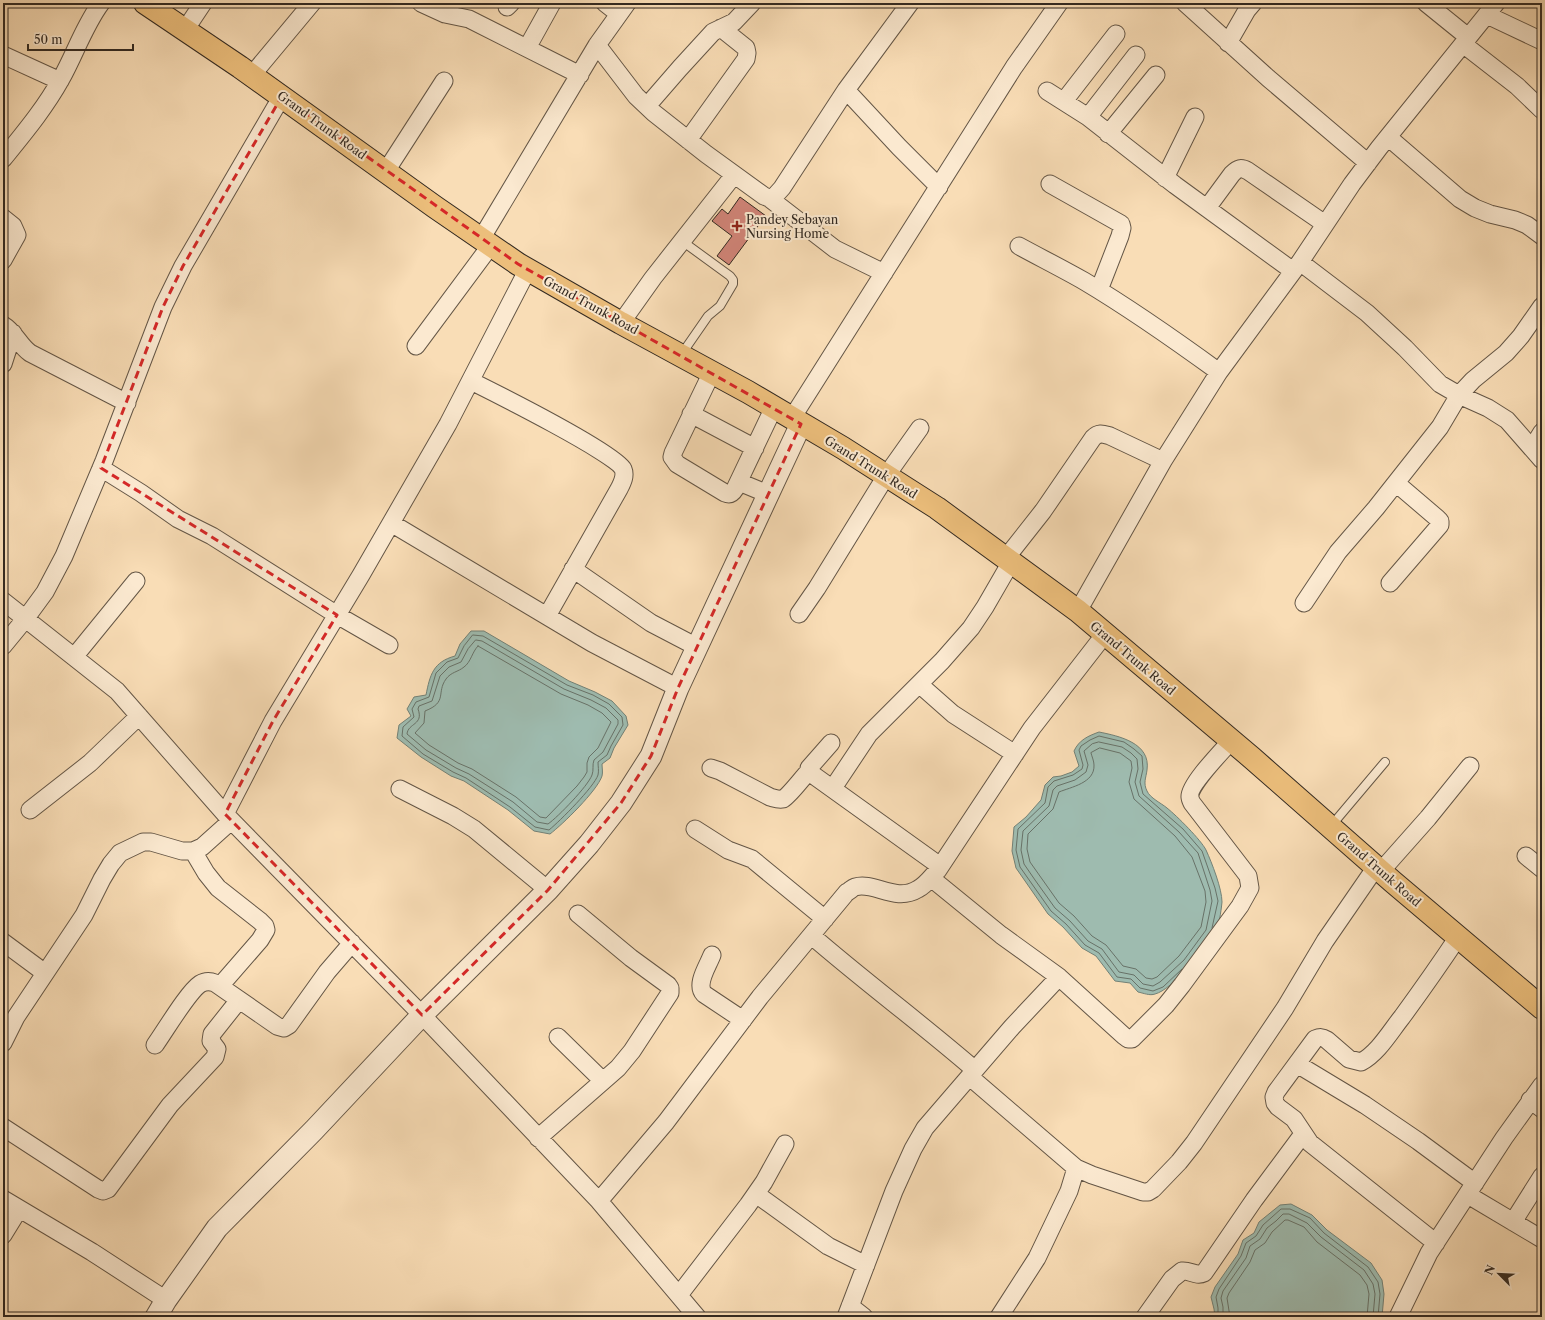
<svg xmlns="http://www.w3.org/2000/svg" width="1545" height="1320" viewBox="0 0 1545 1320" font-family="'Libre Caslon Text',serif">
<rect width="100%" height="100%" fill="#f9ddb6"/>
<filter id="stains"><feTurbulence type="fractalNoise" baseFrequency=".005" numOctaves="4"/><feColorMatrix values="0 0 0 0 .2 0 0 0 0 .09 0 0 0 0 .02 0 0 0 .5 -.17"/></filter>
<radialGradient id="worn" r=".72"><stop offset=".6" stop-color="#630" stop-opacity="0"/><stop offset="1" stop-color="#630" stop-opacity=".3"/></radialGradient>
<path fill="#9ebbaf" stroke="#738176" d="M471,631H484L569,681L595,692L612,701L626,716L628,725L614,748L610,758L602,764C602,768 603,772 602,776C597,791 563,824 550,834L534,831L508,810L464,781L451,776L421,757L397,738L399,725L411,716L407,709L414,697L426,695C430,675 433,662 455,656L460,644Z
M1099,732C1119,736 1151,743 1147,770C1146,778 1143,783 1147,791C1150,798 1161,803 1167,808C1177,816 1201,840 1206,850C1212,863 1222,889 1222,902C1221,912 1219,927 1214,935C1204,950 1172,990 1155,994C1150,996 1143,993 1138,992L1130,983L1115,981L1096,956L1082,948L1063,927L1048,914L1016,868L1012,851L1014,827L1026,817L1041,800L1045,785L1053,777L1061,776L1072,772L1079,766L1074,751C1079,740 1088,736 1099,732Z
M1291,1204L1312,1215L1327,1230L1371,1263L1382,1280L1384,1294L1382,1317H1215L1214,1309L1211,1297L1215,1287L1238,1254L1243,1240L1254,1233L1259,1222L1280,1205Z"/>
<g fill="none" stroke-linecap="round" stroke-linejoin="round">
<path stroke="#687268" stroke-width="1" d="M473,635L483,636L567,685L593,695L609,704L622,717L623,725L611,746L607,755L598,762C598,766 599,771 598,775C594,787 560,821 549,830L535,827L510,807L466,778L453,772L423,754L402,736L403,727L414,717L412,709L416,702L429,697L436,673L447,662L458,658L464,646Z
M476,640L482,641L564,689L591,700L606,708L618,720V724L603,752L594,760C592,765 594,770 592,775C588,786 558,817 548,824L537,822L513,802L469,774L456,768L426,750L407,734C408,723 424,725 418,709L419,706L432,701L440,676L449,667L461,662L468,649Z
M478,646L561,694L588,705L602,713L611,722L598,748L589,757L587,763V772L584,777L577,786L546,818L540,817L516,797L472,769L458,763L429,745L415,733L424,723L425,711C448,702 436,693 446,679C451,672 458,672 464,667C471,662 472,652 478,646Z
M1099,742L1122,747L1131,753L1137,759L1138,769L1135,782L1139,796L1179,832L1198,853L1210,890L1212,901L1206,930L1184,960L1160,982L1153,986L1143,984L1134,975L1119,972L1102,949L1088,941L1070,921L1055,908L1035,880L1024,864L1021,850L1023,831L1049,806L1053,790L1057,786L1075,780L1086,772L1088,765L1084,751L1092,744Z
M1100,748L1120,753L1131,761L1132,768L1129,782L1134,799L1175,836L1192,857L1205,891L1206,902L1201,927L1179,956L1157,977L1152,979L1146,978L1136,969L1123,966L1106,945L1092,936L1074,916L1059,903L1030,862L1027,849L1028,834L1053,809L1059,792C1071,787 1095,783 1094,765C1094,761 1092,757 1091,753Z
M1182,969L1163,987L1153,991L1140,988L1131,979L1117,977L1099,953L1085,945L1066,924L1051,911L1020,867L1016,850L1018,829L1045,803L1048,787L1054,781L1073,775L1082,769L1083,765L1079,750L1081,746L1090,740L1099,736L1124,742L1134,749L1142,756L1143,769L1140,782L1143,794L1183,829L1202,851L1215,888L1218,901L1212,928
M1218,1317V1308L1216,1297L1219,1289L1241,1256L1246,1243L1256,1236L1263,1225L1281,1209H1290L1310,1218L1324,1233L1368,1267L1378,1282L1380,1294L1378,1317
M1223,1317V1307L1221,1298L1223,1291L1246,1258L1250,1246L1260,1239L1267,1228L1276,1221L1283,1214H1289L1307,1223L1321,1237L1364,1270L1373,1284L1375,1294L1373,1317
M1230,1317L1227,1298L1229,1293L1250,1262L1255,1250L1265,1243L1272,1232L1285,1220H1288L1304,1227L1317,1242L1360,1275L1367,1285L1369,1294L1367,1317"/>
</g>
<path fill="#d18478" stroke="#322921" d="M740,197L766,216L763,221L759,219L756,223L758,226L729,265L717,256L732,236L712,221L722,209L728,214Z"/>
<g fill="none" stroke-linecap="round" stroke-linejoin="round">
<g stroke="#645646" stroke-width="10">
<path id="service" d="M681,355L708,316L720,306L733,284V280L730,276L682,241
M1331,826L1385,762"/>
</g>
<g stroke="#645646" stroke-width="19">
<path id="minor" d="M421,3L445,14L469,19L580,75
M605,3L619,14
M1185,3L1268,78L1368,163
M1426,3L1468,37
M507,7L511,3
M1487,15L1542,41
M185,30L203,3
M1228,43L1247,10L1253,3
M1463,44L1517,86L1542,110
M597,45L636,96L654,113L706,154L764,196L769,198H773L782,188L846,90L910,3
M527,48L552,3
M3,55L60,81
M252,75L312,3
M846,90L899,147L939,187
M1047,91L1088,117L1175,185L1293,271
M1064,101L1116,34
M647,106L680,68L713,32L734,22L752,3
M1088,117L1136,55
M1108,134L1156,75
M1388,137L1460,199L1475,208L1490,214L1515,220L1527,225L1542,236
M688,140L746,59L747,53L746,48L721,28
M3,159C24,133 45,108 61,79C75,54 84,26 101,3
M386,171L444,81
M1165,178L1195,117
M1050,184L1121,224L1122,228L1120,236L1099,290
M769,198L835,249L884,273
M1207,208L1232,174C1238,168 1241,167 1248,171L1325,224
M3,218L13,226L17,235L3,260
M481,239L597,45L627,3
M1019,246C1041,258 1063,269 1084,281C1131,309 1175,340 1219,372
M1300,262L1367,313L1405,348L1440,384L1459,395L1488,408L1507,420L1542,460
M621,323L653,278L734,175
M3,325C15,332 19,345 30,353L127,403
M416,346L491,245
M3,364L13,333
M712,372L673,453L672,457L677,464L725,493C730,495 732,494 735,489L774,407
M471,381C493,392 617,454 623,469C626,476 622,483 619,489L547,616
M691,414L755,448
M792,418L1014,67L1059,3
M1532,448L1542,432
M101,468L141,493L178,519L212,536L337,615L389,645
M739,482L768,494
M391,523L592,643L678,688
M1006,558L1043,511L1093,438C1099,432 1103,434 1110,436L1163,461
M573,569L651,623L697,647
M1390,583L1440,525V521L1437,518L1396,483
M3,601L117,691L225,814L422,1015L599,1201L697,1317
M1304,603L1338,552L1376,508L1440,427L1459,395L1473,380L1506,353L1521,336L1542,306
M1078,611L1163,461L1219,372L1300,262L1352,184L1379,148L1496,3
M799,614L817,588L886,476L920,428
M3,646L26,618L45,592L64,556L104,461L163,307L183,266L282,96
M74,657L136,581
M919,684L953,714L1015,754
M831,743L809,768V772L940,866
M711,768L720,771L770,797C774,798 778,800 783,799C790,795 803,777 809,771
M833,788L869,734L942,661L971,628L985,607L1011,562
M400,789L453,816L474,829L548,890
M30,810L90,763L139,716
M225,814L273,721L361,575L448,424L528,269
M695,829L728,850L752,859L825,919
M193,851L206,873L218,888L260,921L265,926L266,930L260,940L220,986
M1526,856L1542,869
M1381,871L1428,818L1470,766
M931,878L1001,935L1059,977L1124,1036L1128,1039H1132L1166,1005L1182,985L1240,906L1250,888L1248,876L1192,803C1191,801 1190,799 1190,797C1188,786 1223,750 1231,741
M812,936C865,982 922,1024 975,1070
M3,942L45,973
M712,955C708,966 695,984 704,994L743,1020
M558,1037L603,1081
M3,1043L16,1017L84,915L102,879L111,864L120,853L143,842H151L182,851H193L202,847L231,821
M155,1045C165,1031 188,992 200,984C205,981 210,981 215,983L277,1026L284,1028L289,1025L327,972L352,943
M1297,1064L1365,1105L1418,1141L1475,1183
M970,1077L1076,1168L1092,1175L1143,1192H1148L1153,1189L1179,1162L1194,1143L1285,1008L1325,941L1376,867
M1530,1100L1542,1109
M3,1127L98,1189L103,1191L108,1189L170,1105L215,1057L217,1049L211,1041L212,1034L239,1000
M538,1138L618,1068L632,1051L670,993V988L668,985L631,958L578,914
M756,1194L828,1246L866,1265
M1468,1195L1542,1239
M3,1199L92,1252L166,1300
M599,1201L666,1122L760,997L847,892C850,891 852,888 855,887C874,881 895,903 918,889C926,885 932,876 938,870L1032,728L1105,634
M1513,1222L1542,1176
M3,1235L19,1209
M1436,1243L1310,1143L1294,1119L1278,1107L1275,1103L1274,1097L1276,1092L1315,1039C1320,1037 1322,1037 1327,1040L1349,1059L1361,1062C1378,1053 1390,1032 1402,1017C1421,991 1440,964 1458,937
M679,1295L748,1205L764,1182L785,1144
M850,1306L864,1317
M846,1317L894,1191L913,1149L925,1128L1012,1027L1059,977
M999,1317L1037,1258L1069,1191L1076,1168
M1145,1317L1172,1279L1182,1271C1190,1270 1196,1277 1204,1273L1254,1200L1303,1134
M1398,1317L1429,1253L1504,1138L1542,1085"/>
</g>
<g stroke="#645646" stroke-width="23">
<path id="tertiary" d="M156,1317L166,1300L217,1228L314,1130L422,1015L548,890L589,844L621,803L651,756L678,688L801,424"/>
</g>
<g stroke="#322921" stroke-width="24">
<path id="primary" d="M145,3L240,67L435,207L518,264L621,323L748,392L843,448L937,508L1078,611L1252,758L1393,882L1542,1008"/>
</g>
<use href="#service" stroke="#fbe9d0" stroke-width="8"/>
<use href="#minor" stroke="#fbe9d0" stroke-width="17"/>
<use href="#tertiary" stroke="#fbe9d0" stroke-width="21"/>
<use href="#primary" stroke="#ecbe7b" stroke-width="22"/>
</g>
<path fill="none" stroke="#d62828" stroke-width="3" stroke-dasharray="8 5" stroke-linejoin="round" d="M282,96L518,264L801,424L678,688L651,756L621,803L548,890L422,1015L225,814L273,721L337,615L101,468L163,307L183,266Z"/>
<path fill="#8f2418" stroke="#fbe9d0" stroke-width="1.5" d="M735 220h4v4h4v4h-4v4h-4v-4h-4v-4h4z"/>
<g text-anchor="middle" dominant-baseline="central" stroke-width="4" stroke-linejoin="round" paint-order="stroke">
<g font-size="12" fill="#322921" stroke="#fbe9d0">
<text transform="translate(322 125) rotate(36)">Grand Trunk Road</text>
<text transform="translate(591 305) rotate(29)">Grand Trunk Road</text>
<text transform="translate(871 467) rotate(32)">Grand Trunk Road</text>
<text transform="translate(1133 658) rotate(40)">Grand Trunk Road</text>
<text transform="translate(1379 869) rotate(41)">Grand Trunk Road</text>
</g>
<g font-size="12" fill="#322921" stroke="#fbe9d0" text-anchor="start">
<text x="746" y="219">Pandey Sebayan<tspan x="746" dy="14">Nursing Home</tspan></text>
</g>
</g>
<rect width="1545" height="1320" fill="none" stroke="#f9ddb6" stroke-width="16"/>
<rect x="4" y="4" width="1537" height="1312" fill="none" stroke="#322921" stroke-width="2"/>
<rect x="8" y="8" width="1529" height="1304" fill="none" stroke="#322921"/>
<g transform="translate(1499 1274) rotate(294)" stroke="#fbe9d0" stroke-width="3" paint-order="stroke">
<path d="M0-3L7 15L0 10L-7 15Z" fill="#322921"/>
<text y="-6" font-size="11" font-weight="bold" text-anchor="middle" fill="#322921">N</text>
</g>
<path d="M28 44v6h105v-6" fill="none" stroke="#322921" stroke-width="2"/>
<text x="34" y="44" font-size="12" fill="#322921" stroke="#fbe9d0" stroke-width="3" paint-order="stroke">50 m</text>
<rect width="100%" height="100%" filter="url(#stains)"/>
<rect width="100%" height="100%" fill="url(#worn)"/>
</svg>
